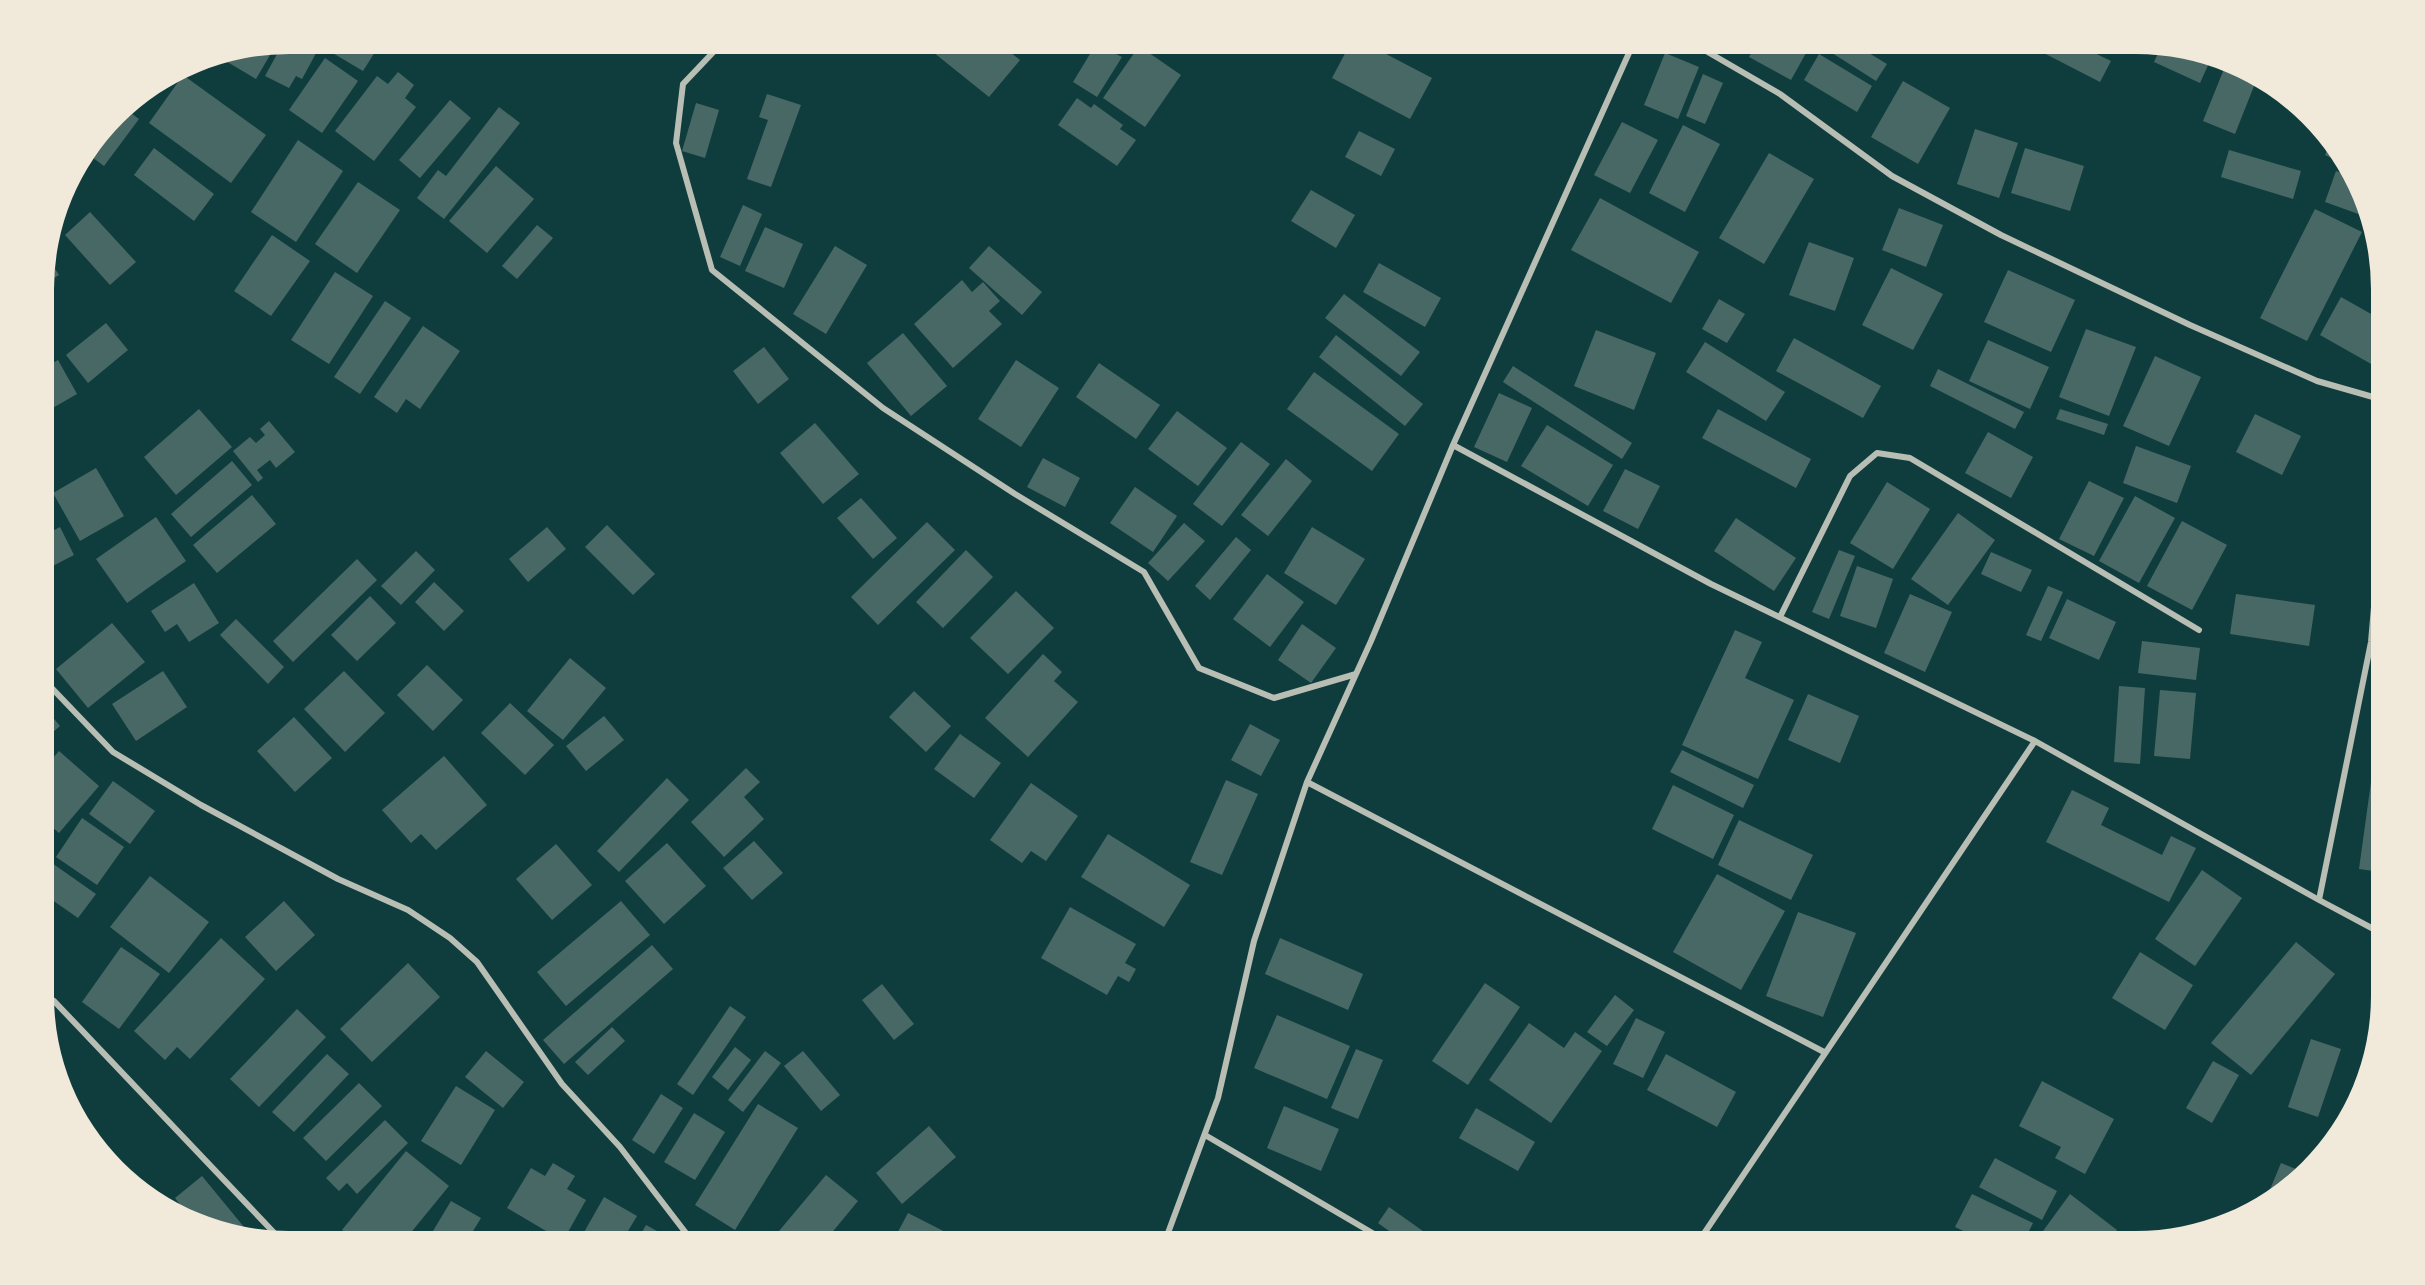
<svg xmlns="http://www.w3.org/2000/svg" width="2425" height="1285" viewBox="0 0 2425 1285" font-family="Signika,sans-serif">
<rect width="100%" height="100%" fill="#0f3d3e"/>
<path fill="#486865" d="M289,44H321L302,79L296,76L289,88L265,76L282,45Z
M336,44H380L363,71L331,52Z
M923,44H1000L1020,60L989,97Z
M1096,44L1122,57L1097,97L1073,82Z
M1350,44H1367L1432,78L1410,119L1332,78Z
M1756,44H1811L1791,80L1749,57Z
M1818,44H1854L1887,64L1876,81Z
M2034,44H2076L2111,61L2100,82L2032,47Z
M1139,46L1181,75L1145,127L1103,98Z
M260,49L270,55L256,79L219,57Z
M2160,49L2210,61L2200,83L2154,62Z
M1665,53L1699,67L1678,119L1644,105Z
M1819,54L1872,86L1857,112L1804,80Z
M325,58L358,81L322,133L289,110Z
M2224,69L2256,81L2235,134L2203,121Z
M398,72L414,85L405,98L416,107L374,161L335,131L377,76L388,84Z
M1703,74L1723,83L1705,124L1686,116Z
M183,75L266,135L231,183L149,123Z
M1903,81L1950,108L1918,164L1871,137Z
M767,94L801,105L771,187L747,179L768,120L759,117Z
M1077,98L1091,108L1094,104L1123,125L1120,129L1136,140L1117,166L1058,125Z
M450,100L471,118L420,178L399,160Z
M696,103L719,110L705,158L682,151Z
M499,107L520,123L444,219L417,198L438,170L446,176Z
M124,108L139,119L104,166L89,155Z
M1622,122L1658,140L1630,193L1594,175Z
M1683,125L1720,144L1685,212L1649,193Z
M1975,129L2018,143L1999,198L1957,184Z
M1359,131L1395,149L1381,176L1345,157Z
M298,140L343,171L296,242L251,212Z
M2331,142L2340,153L2344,164L2325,155Z
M154,148L214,194L194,221L134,175Z
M2025,148L2084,166L2070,211L2011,193Z
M2229,150L2301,171L2293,199L2221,177Z
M1769,153L1814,179L1764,264L1719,238Z
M496,166L534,199L487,253L449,221Z
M2336,171L2349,176L2364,216L2325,202Z
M358,182L400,210L357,273L315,244Z
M1311,190L1355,215L1336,248L1291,221Z
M1600,198L1699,252L1671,303L1571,250Z
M743,205L762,214L740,266L720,257Z
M1899,208L1943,225L1926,267L1882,250Z
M2315,209L2362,232L2307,341L2260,318Z
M90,212L136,262L110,285L65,235Z
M537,225L553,238L517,279L502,266Z
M765,227L803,244L784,288L745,271Z
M272,235L310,261L271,316L234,291Z
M1809,242L1854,258L1835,311L1789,295Z
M835,246L867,265L826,334L793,314Z
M989,246L1042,292L1022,315L969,268Z
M48,258L59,275L44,284V273Z
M1379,263L1441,298L1425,327L1363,292Z
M1891,268L1943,294L1913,350L1862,325Z
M2008,270L2075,300L2051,352L1984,322Z
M2379,271L2380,289L2371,283Z
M335,272L373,296L329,364L291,340Z
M962,280L972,292L983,282L1000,301L989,311L1002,324L953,368L914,324Z
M1344,294L1420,352L1401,376L1325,318Z
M2341,297L2380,319V369L2320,335Z
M1719,299L1745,314L1727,343L1702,329Z
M385,301L411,318L360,394L334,377Z
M106,323L128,350L88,383L66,355Z
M423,326L460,351L420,409L406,399L397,413L374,397Z
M2086,329L2136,347L2109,416L2059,397Z
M1596,330L1656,353L1634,410L1574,386Z
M903,333L947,386L911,416L867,363Z
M1336,335L1423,404L1405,426L1319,357Z
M1794,338L1881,386L1863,418L1776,371Z
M1988,340L2049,367L2030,409L1969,381Z
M1705,342L1785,392L1766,421L1686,372Z
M764,347L789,379L758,404L733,371Z
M2155,356L2201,377L2169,446L2123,426Z
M58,360L77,394L44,413V368Z
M1016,360L1059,388L1021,447L978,419Z
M1099,363L1160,405L1136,439L1076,397Z
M1513,366L1632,443L1622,459L1503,382Z
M1938,369L2024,412L2015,429L1930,386Z
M1314,372L1399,434L1372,471L1287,409Z
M1499,393L1532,408L1507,462L1474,447Z
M199,409L232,447L176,495L144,457Z
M1718,409L1811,459L1796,488L1702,438Z
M2060,409L2108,424L2104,435L2056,419Z
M1177,411L1227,448L1198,486L1148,449Z
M2255,414L2301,436L2282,475L2236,452Z
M269,421L295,452L276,468L270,460L257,470L263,478L258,482L233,451L250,437L256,443L265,435L260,429Z
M815,423L859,474L823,504L780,453Z
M1547,425L1613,465L1588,506L1521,466Z
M1988,432L2033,457L2011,498L1965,473Z
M1241,442L1270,464L1222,526L1193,504Z
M2136,446L2191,466L2177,503L2123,483Z
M1043,458L1080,478L1065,507L1027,487Z
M1286,459L1312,481L1268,536L1241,515Z
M232,461L252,485L191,537L171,514Z
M96,468L124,516L80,541L53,493Z
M1625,469L1660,486L1638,529L1603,511Z
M2089,481L2124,498L2094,556L2059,539Z
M1887,482L1930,509L1893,569L1850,543Z
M1135,487L1177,516L1153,552L1110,523Z
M252,495L276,524L217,573L193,545Z
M2135,496L2175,518L2139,583L2099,561Z
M861,498L897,538L873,559L837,518Z
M1958,513L1995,540L1948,605L1911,579Z
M156,517L186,561L127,603L96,559Z
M1736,518L1796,558L1774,591L1714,551Z
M2182,521L2227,545L2192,610L2147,586Z
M927,522L955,550L878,625L851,597Z
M1184,523L1205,541L1168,581L1148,563Z
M607,525L655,574L633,595L585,547Z
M60,527L74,555L45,570V535Z
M547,527L566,549L528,582L509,559Z
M1312,527L1365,559L1336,605L1284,573Z
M1236,537L1251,550L1210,600L1195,586Z
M966,550L993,577L943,628L916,602Z
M1839,550L1855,556L1829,619L1812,612Z
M416,551L435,570L401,605L381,586Z
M1991,552L2032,570L2021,592L1981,574Z
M357,559L377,580L293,662L273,641Z
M1857,566L1893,579L1876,628L1840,616Z
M1267,574L1304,602L1270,647L1233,619Z
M434,582L464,611L444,631L415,602Z
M194,583L219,623L189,642L177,624L165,632L151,611Z
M2048,586L2063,592L2041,641L2026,635Z
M1016,591L1054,628L1008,674L970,638Z
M1910,594L1952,612L1925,672L1884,653Z
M2236,594L2315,605L2309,646L2230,634Z
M370,596L396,623L357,661L331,635Z
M2067,599L2116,622L2099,660L2049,638Z
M236,619L284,667L268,684L220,635Z
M112,623L145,662L88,708L56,669Z
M1302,624L1336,648L1311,683L1278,660Z
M1735,630L1762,642L1745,678L1794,700L1758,779L1682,745Z
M2142,641L2200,648L2196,680L2138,673Z
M1043,654L1062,672L1054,681L1078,702L1028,757L985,718Z
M570,658L606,688L563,740L527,711Z
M427,665L463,700L433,731L397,695Z
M163,671L187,707L136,741L112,704Z
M344,671L385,713L345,752L304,709Z
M2119,686L2145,688L2140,764L2114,762Z
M2160,690L2196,693L2190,759L2154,756Z
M914,691L951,726L926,752L889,717Z
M1808,694L1859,716L1840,763L1788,740Z
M510,703L554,745L525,775L481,733Z
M45,708L60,726L45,739Z
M604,716L624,740L586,771L566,746Z
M294,717L332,758L295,792L257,751Z
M1250,724L1280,740L1261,776L1231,760Z
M960,734L1001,763L974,798L934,769Z
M1682,750L1754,785L1743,808L1670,772Z
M59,751L99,786L59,833L45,821V767Z
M444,756L487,805L436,850L421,834L411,843L382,810Z
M746,768L760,782L744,797L764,819L724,857L691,822Z
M667,778L689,800L619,872L597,851Z
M1226,780L1258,794L1222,875L1190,862Z
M113,781L155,811L130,844L89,814Z
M2371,782L2381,783V872L2359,869Z
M1031,783L1078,816L1046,861L1031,851L1022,863L990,840Z
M1673,785L1734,815L1713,859L1652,829Z
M2072,790L2109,808L2101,825L2162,855L2171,836L2196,848L2169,902L2046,842Z
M82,818L124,847L97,885L56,857Z
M1739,820L1813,855L1791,900L1718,865Z
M1108,834L1190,885L1164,927L1081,877Z
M754,841L783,873L752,900L723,868Z
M667,843L706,886L664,924L625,881Z
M556,844L592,885L552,920L516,879Z
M49,861L96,894L78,918L45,895V866Z
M2202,870L2242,898L2195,966L2155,939Z
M1717,874L1785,911L1741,990L1673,952Z
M150,876L209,922L169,973L110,927Z
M284,901L315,935L276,971L245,937Z
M621,901L650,935L566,1006L537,972Z
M1070,907L1136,944L1125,963L1136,969L1129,982L1118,976L1107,995L1041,958Z
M1798,912L1856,933L1823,1017L1766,996Z
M221,938L265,979L190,1059L177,1047L165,1060L134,1031Z
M1280,938L1363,974L1348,1010L1265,974Z
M2296,942L2335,974L2251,1075L2211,1043Z
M652,945L673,969L564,1064L543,1040Z
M121,947L160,974L119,1029L82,1002Z
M2140,952L2193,985L2165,1030L2112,998Z
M408,963L440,997L372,1062L340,1029Z
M1485,983L1520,1007L1468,1085L1432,1061Z
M882,984L914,1024L894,1040L862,1000Z
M1615,995L1634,1010L1607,1046L1587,1032Z
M730,1006L746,1017L693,1095L677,1084Z
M297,1009L326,1037L259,1107L230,1079Z
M1277,1015L1350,1046L1327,1099L1254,1068Z
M1636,1018L1665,1032L1643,1078L1613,1064Z
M1529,1023L1564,1048L1575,1032L1602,1051L1551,1123L1489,1080Z
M612,1027L625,1041L588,1075L575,1062Z
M2311,1039L2341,1049L2318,1117L2288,1107Z
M735,1047L751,1060L728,1090L712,1077Z
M1356,1049L1383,1060L1358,1119L1331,1108Z
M486,1051L524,1082L503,1108L465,1077Z
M765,1051L781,1063L743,1112L728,1100Z
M803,1051L840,1095L821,1111L784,1066Z
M327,1054L349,1074L294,1132L272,1112Z
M1666,1054L1736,1092L1717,1127L1647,1090Z
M2213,1061L2239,1075L2212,1123L2186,1108Z
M2042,1081L2114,1119L2085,1174L2055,1158L2061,1147L2019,1126Z
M359,1083L382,1106L326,1161L303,1138Z
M456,1086L495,1110L461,1165L421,1141Z
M661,1094L683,1108L654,1154L632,1140Z
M758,1104L798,1128L735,1230L695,1205Z
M1284,1106L1339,1129L1321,1171L1267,1148Z
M1476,1108L1535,1142L1518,1171L1459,1138Z
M694,1113L725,1132L695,1180L664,1162Z
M385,1120L408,1143L357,1194L347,1183L339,1191L326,1178Z
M929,1126L956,1157L902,1204L876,1173Z
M406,1151L449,1186L404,1241H356L342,1230Z
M1995,1158L2057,1191L2042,1220L1979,1187Z
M553,1163L575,1176L567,1189L586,1200L563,1241L507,1208L531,1168L545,1176Z
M2281,1163L2303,1172L2272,1200L2264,1204Z
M826,1175L858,1201L825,1241H786L788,1238L779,1231Z
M202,1176L244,1227L241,1230L191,1219L175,1198Z
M1972,1194L2033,1223L2024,1241H1984L1955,1227Z
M2070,1194L2117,1230L2109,1241H2056L2043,1231Z
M604,1197L637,1216L622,1241H579Z
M451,1201L481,1218L467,1241H427Z
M1389,1207L1437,1241H1403L1378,1223Z
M908,1213L963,1241H893Z
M646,1225L668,1237L665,1241H637Z"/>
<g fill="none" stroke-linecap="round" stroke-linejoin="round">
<path stroke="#b8beb3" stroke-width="6" d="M721,44L683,84L676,143L712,270L883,408L1015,494L1144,572L1199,668L1274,698L1356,674
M1694,44L1780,94L1892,176L2001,235L2190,325L2317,381L2380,399
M1453,445L1711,584L2035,741L2319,900L2381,933
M1780,617L1850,476L1877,453L1910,458L2199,630
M45,681L113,752L201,805L338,879L408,910L450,938L477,962L562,1084L620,1147L692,1241
M1307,782L1824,1052
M2319,900L2371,642L2380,537
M46,996L54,1001L280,1239
M1205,1135L1386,1241
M1165,1241L1218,1098L1254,941L1307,782L1371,641L1453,445L1633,44
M1699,1241L2035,741"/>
</g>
<path d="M0 0H2425V1285H0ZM289 54H2136A235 235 0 0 1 2371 289V996A235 235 0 0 1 2136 1231H289A235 235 0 0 1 54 996V289A235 235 0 0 1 289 54Z" fill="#f1e9da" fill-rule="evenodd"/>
</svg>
